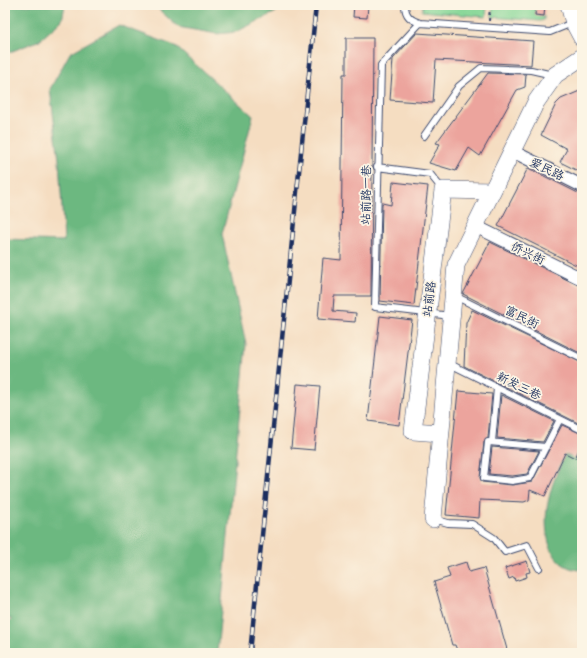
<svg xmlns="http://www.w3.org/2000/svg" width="587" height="658" viewBox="0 0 587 658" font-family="Sriracha,'LXGW WenKai TC',sans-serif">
<rect width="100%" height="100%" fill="#fcf5e5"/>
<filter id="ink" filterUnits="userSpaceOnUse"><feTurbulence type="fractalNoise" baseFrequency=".025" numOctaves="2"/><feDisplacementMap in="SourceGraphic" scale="8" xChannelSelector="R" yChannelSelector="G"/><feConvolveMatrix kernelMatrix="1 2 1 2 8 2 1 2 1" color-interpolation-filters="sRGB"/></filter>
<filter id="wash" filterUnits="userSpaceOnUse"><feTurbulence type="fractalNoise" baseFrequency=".012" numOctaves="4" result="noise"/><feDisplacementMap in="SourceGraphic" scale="16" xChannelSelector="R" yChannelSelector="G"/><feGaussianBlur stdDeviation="0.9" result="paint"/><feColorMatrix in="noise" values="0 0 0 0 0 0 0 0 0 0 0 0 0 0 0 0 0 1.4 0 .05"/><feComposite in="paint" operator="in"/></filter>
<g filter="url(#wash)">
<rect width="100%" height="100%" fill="#f5ddc1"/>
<path fill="#86d797" stroke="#50837a" d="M423,5H487L486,17L422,11Z
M493,5H536L535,15L544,16V20L540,21L492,17Z"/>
<path fill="#6cb880" stroke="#44746f" d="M5,5H65L62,20L40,40L5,54Z
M154,5H280L276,12L236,32L217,34L178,27Z
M119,25L175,46L253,116L222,234L246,344L217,653H5V624L12,619L5,616V239L64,241L59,160L50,89L70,53Z
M579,451L582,452V570C546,570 542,525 549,498C552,483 559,468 565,454L575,459Z"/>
<g id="blocks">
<path fill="#eca49d" d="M354,5H368L367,18L353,17Z
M536,5H545L544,16L535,15Z
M417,33L533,41L531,65L436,60L433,103L390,100L393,59Z
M346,38H373L371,296H334L333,311L356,313L355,322L318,319L323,258L341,260L343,74H346Z
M488,73L526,74L525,87L517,90L480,156L469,148L456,171L429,163L440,144L436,143Z
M582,90V173L560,162L567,149L541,135L556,104L561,99Z
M528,168L582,195V268L498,226Z
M393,182L428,186L414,305L380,301L382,203L391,205Z
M490,242L582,287V354L463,294Z
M472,310L582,363V425L464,366L466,323Z
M380,316L412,320L399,425L368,421Z
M297,384L320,386L314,450L291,448Z
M458,391L492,394L488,438L484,442L480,478L482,482L512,485L532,482L562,425L582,434V451L579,450L575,458L565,453L545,496L530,490L529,500L524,502L480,500L479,518L446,515Z
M501,395L554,421L543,442L497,438Z
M492,447L539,451L527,474L512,476L489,474Z
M527,561L530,572L526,573L527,577L515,581L514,577L509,579L505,568Z
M466,562L469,572L484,568L508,653H458L455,645H452L434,582L450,577L447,568Z"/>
</g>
</g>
<g filter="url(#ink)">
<use href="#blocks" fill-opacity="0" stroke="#3c496d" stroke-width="1"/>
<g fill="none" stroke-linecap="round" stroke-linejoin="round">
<g stroke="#3c496d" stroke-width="8">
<path id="lane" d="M405,5C405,16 411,20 420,23L550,32L582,19
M420,23L381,65L375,307L451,316
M424,136L459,86L481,68L531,70L553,75
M377,167L430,174L443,190
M455,296L582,359
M448,363L582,430
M492,442L497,388
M546,447L488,442L484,478L512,481L530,478L560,419
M434,519L448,523L472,524L494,538L505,552L527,545L539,568"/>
</g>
<g stroke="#3c496d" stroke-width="14">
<path id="street" d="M512,151L582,186
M475,226L582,279"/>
</g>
<g stroke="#3c496d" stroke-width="18">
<path id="secondary" d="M569,5L574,23L582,38
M440,433L413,431L443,190L492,191
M433,519L456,265L536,102L555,75L582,57"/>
</g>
<path stroke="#3c496d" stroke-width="2" stroke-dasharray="3 3" stroke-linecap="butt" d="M489,21L490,5"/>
<use href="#lane" stroke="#fff" stroke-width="6"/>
<use href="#street" stroke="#fff" stroke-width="12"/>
<use href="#secondary" stroke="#fff" stroke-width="17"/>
<g stroke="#1b2f5e" stroke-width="4.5">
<path id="rail" d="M250,653L316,5"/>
</g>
<use href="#rail" stroke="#fcf5e5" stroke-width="3" stroke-dasharray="9" stroke-linecap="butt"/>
</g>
</g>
<g text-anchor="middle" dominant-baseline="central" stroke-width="3.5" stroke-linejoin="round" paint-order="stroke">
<g font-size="12" fill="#1b2f5e" stroke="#fcf5e5">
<text transform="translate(547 169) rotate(26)">爱民路</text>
<text transform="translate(366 195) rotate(-89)">站前路一巷</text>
<text transform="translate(528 253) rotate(26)">侨兴街</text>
<text transform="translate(429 299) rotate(-83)">站前路</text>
<text transform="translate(522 317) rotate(26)">富民街</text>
<text transform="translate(519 386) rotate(26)">新发三巷</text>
</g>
</g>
<rect width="587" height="658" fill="none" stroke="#fcf5e5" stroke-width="20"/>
</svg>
